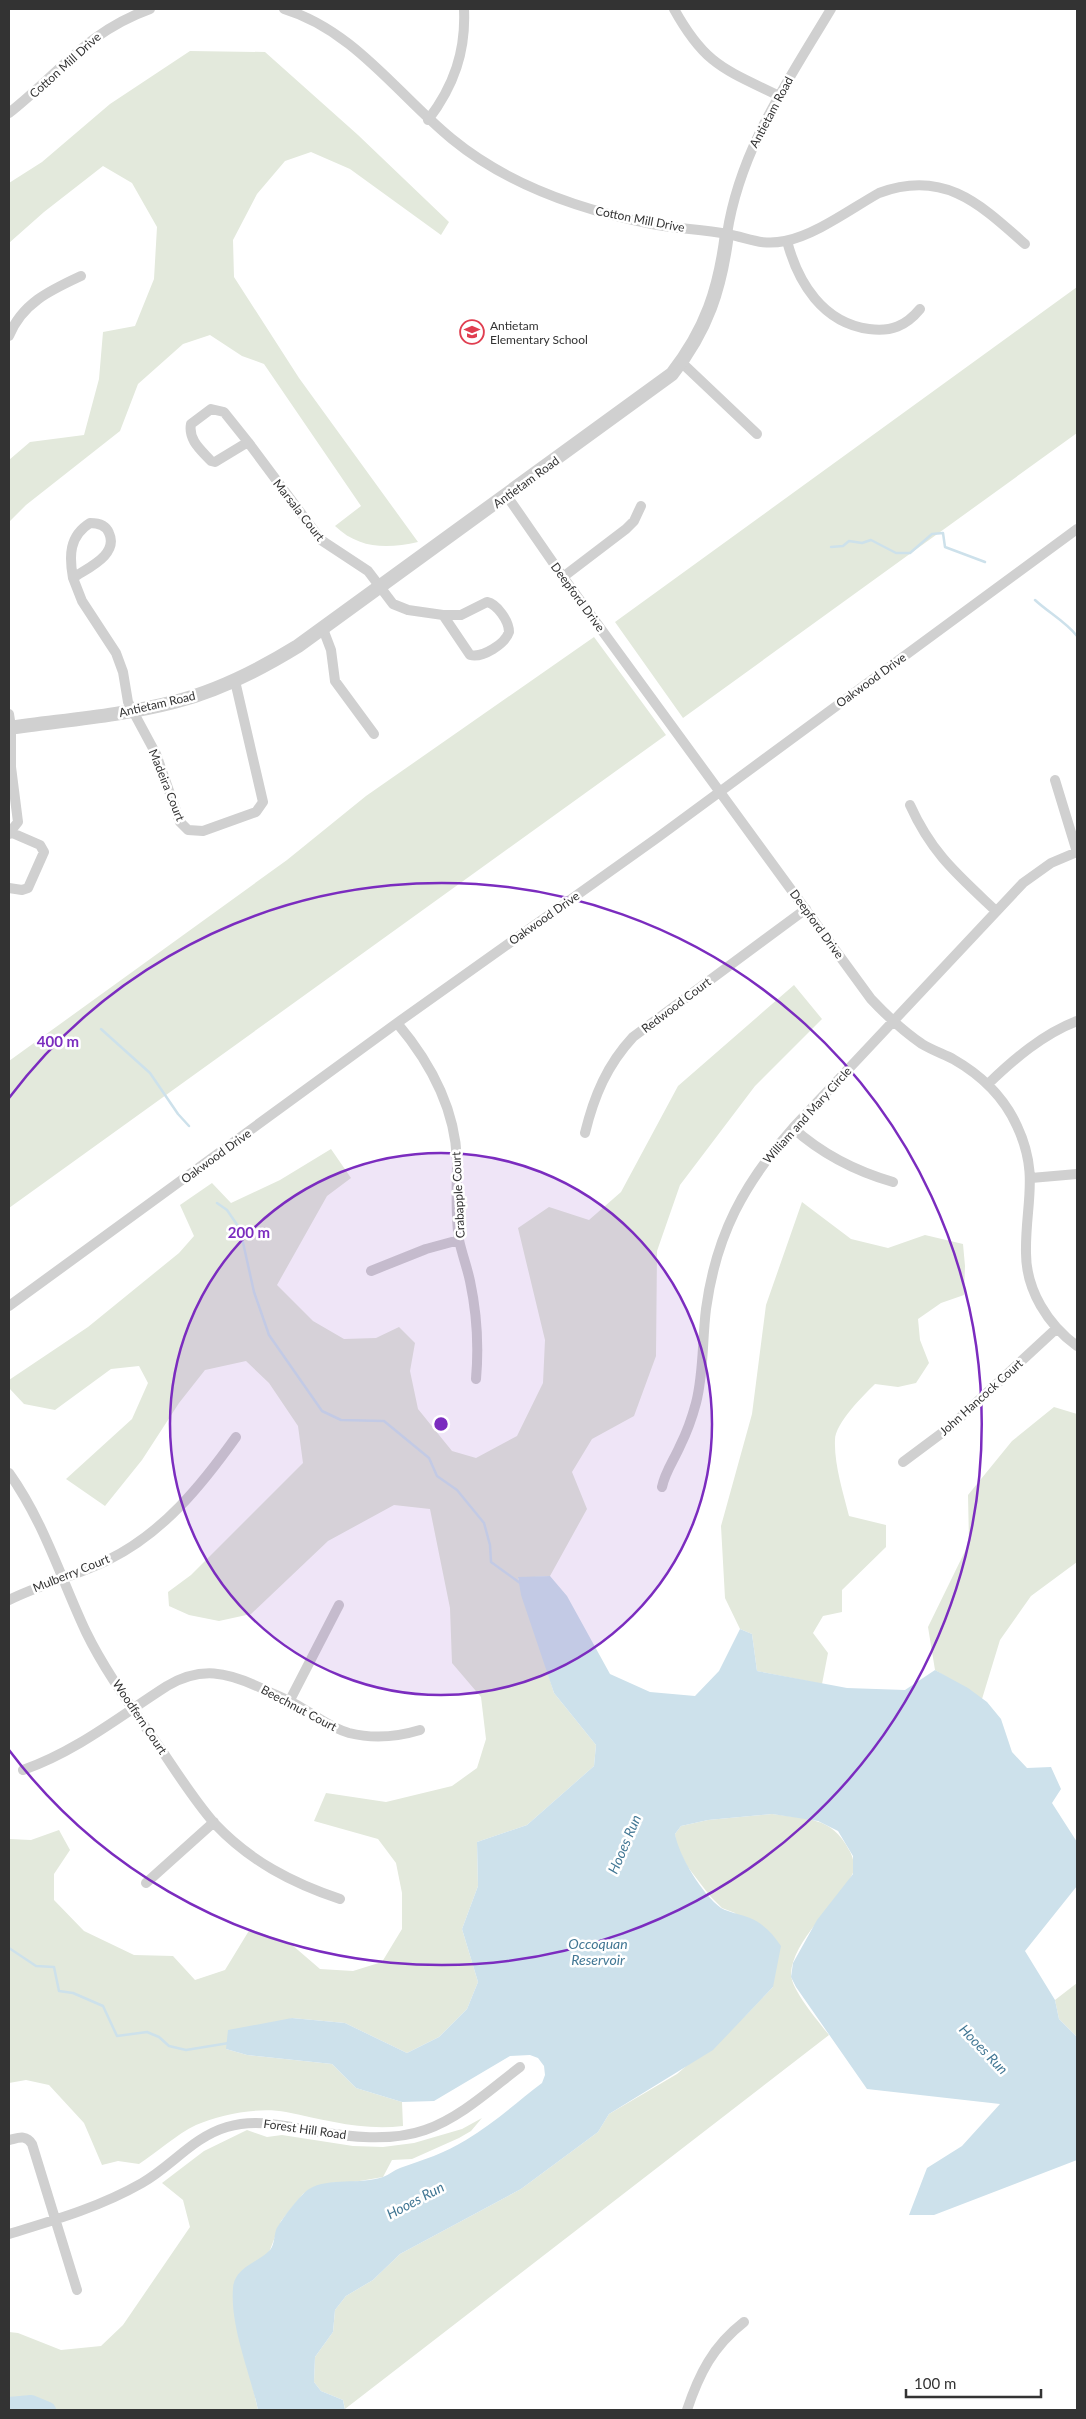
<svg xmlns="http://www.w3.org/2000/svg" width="1086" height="2419" viewBox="0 0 1086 2419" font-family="Lato,sans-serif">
<rect width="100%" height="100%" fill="#fff"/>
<path fill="#e3e9dc" d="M190,51L265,52L358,135L449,222L441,235L350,169L311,152L285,161L257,194L233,240L234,277L299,378L418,542C387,549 359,549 335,526L361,506L264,364L242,356L210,335L183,344L138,384L120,431L26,505L9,522V460L30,442L84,435L99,379L103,332L135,326L154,279L157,227L132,183L103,166L44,212L9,243V183L42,162L110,104Z
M1077,287V433L683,718L615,622Z
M594,637L666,735L9,1208V1061L287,860L366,796Z
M794,985L822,1019L755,1086L680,1185L657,1251L656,1356L634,1416L592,1439L572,1472L587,1509L550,1576L518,1578L554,1693L596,1745L594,1766L527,1825L477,1842L478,1886L462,1929L478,1982L467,2009L439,2037L407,2053L345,2023L292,2018L226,2049L247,2055L332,2064L356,2088L402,2102L403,2126C362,2131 326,2120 286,2112C259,2107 221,2114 196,2125C177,2134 156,2153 139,2164L118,2161L102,2165L84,2123L49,2085L26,2080L9,2083V1839L31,1840L59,1830L70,1850L54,1874V1900L84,1931L134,1955L173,1956L195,1980L225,1970L250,1929L291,1944L320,1969L353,1971L382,1962L402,1929V1893L396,1863L378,1839L314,1821L326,1793L386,1802L452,1786L477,1768L486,1739L481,1697L452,1663L450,1608L430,1509L394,1505L328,1541L251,1614L219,1621L189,1615L169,1606L168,1592L191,1575L303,1463L298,1426L269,1383L246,1361L205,1370L179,1403L142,1460L105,1506L66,1479L132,1419L148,1383L139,1366L111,1369L55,1410L24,1404L9,1388V1380L88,1327L179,1253L194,1236L180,1205L212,1183L231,1203L280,1180L331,1149L351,1178L327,1196L277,1285L313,1321L344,1339L376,1338L399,1327L415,1343L410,1371L418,1409L452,1451L476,1458L517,1436L543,1383L545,1340L518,1228L549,1207L589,1220L621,1192L678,1086Z
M802,1202L851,1239L888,1248L925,1235L963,1244L965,1266L964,1295L941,1303L918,1319L920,1340L929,1363L916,1383L898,1387L875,1384C864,1395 835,1423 835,1440C834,1464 843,1492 849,1516L886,1525V1547L842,1590V1612L823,1616L813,1633L828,1653L822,1684L757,1671L752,1634L740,1629L725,1598L721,1526L752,1414L766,1305Z
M1054,1407L1077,1414V1562L1031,1596L1000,1640L982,1699L935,1670L928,1627L969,1543L968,1495L1012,1441Z
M772,1814C805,1819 832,1816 849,1850C853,1856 856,1868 852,1875C838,1903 792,1941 791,1974C791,1990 819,2022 829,2035L345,2409L343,2400L321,2391L314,2382L315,2357L333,2332L335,2310L346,2296L373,2280L400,2254L521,2189L598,2132L609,2114L677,2074L746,2015L773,1987L735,1913L722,1908L710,1896L687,1866L676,1844L675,1834L681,1826L708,1820Z
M1077,1983V2037L1059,2019L1055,2000Z
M482,2118L471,2131L459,2138L412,2159L392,2160L383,2177L348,2183L336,2182L310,2189L303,2194L281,2221L270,2250L234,2306L258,2410H9V2332L18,2333L61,2350L101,2346L123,2325L190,2227L183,2200L162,2183L204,2151L247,2130L267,2137L282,2135L353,2146L383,2147L414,2143L462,2129Z"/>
<path fill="#cde1eb" d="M550,1576L567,1596L610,1674L650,1692L695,1696L719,1671L740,1629L752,1634L757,1671L847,1688L905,1690L935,1670L968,1688L987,1702L1001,1719L1012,1752L1027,1768L1051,1767L1061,1789L1052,1803L1077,1842V1886L1025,1951L1055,2000L1059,2019L1077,2037V2160L934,2215H909L927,2168L962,2146L1000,2104L867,2089L796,1987L791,1977L793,1963L817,1920L853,1874V1856L838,1831L818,1821L772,1814L708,1820L681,1826L675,1834C679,1856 702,1894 721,1908C730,1913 741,1914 750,1918C764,1924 773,1934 781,1946L773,1987L713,2050L609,2114L598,2132L521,2189L400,2254L373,2280L346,2296L335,2310L333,2332L315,2357L314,2382L321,2391L343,2400L345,2410H258C250,2372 230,2327 233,2288C235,2267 257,2263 269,2251C274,2247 274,2237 276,2230C280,2221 300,2195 309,2189C329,2177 360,2185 383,2177C389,2175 394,2170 400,2168C423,2160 445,2153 466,2140C493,2124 517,2102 542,2083L545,2075L544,2066L538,2058L530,2055L510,2056L434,2101L402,2102L356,2088L332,2064L247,2055L226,2049L228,2030L292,2018L345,2023L407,2053L439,2037L467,2009L478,1982L462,1929L478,1886L477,1842L527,1825L594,1766L596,1745L554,1693L521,1595L518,1577Z"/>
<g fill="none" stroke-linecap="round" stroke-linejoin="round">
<path stroke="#cde1eb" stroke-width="2.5" d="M831,547L843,546L849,541L862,543L871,540L896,553H910L932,534L943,533L945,547L985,562
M1035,600C1049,613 1065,621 1077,636
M101,1029L150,1073L178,1114L189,1126
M217,1203L227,1210L240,1229L254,1292L269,1335L322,1411L341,1420L384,1421L429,1458L437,1476L457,1490L484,1523L490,1545L491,1562L520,1583
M9,1948L36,1966L54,1967L59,1991L73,1993L103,2006L117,2036L147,2032L159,2037L169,2046L186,2050L229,2043"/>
<path stroke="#cde1eb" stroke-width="16" d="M9,2405L31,2403L48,2410"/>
<path stroke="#d0d0d0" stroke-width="10" d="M284,9C354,30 398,95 452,139C508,185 581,210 652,224C676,229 702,229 727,234C749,238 761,246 785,241C816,235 852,208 879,193C944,169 980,204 1025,244
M674,9C705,65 724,69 779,96
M9,113C60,73 86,32 150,9
M428,120C454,86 466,51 464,9
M727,234C740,149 788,81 831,9
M787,241C798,283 823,323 869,329C891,332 906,326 920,309
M9,336C22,303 51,290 81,276
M681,362L757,434
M211,409L224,412L248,442L215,462L211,461C201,450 188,440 191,424Z
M248,442L321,540L368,571L393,604L408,610L443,615
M507,496L563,577L871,999C887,1016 903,1031 922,1044C932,1050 943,1054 953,1059C981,1075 1004,1097 1017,1126C1040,1175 1025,1204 1026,1253C1026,1290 1048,1325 1077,1346
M90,523C98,523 106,525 109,533C119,555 87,568 73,578C69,556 69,536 90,523Z
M563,577L626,529L634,521L641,506
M73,578L82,601L116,653L123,672L128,702L156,754L180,822L188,830L203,831L256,812L263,802L235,681
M487,602C497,604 509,621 509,632C505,644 483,658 470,655L443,615H461Z
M323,629L331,650L335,681L374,734
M9,714L11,727V767L18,822L10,832
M1055,780L1077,852
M910,805C932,854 958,875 996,911
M9,834L10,832L40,845L44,852L28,888L22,890L9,888
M397,1023C430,1062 455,1109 457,1160C457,1187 455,1213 459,1240C462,1254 467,1267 470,1281C477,1314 479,1345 476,1379
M988,1084C1014,1059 1043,1034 1077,1021
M793,1128C823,1155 855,1171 893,1182
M585,1133C594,1096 607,1065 633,1037L806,909
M1031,1178L1077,1174
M371,1271L426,1249L459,1240
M9,1306L397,1023L657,838L1077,529
M903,1462L950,1427L1057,1328
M9,1473C44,1522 61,1579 86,1632C104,1669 128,1702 151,1735C172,1764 191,1797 215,1824C250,1861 292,1883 340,1899
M662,1487C665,1472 674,1460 680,1446C687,1432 692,1418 696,1403C704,1372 702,1341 706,1309C716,1235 744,1183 793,1128L1023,883L1051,863L1077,852
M9,1600C41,1584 76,1576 108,1560C163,1533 201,1486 236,1437
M290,1700L339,1605
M23,1770C77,1751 120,1716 167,1686C201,1666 227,1672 261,1688C275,1695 289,1700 302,1708C318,1717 331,1728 349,1733C373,1739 397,1737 420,1730
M146,1883L214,1822
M9,2140C18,2138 26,2134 32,2144L77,2290
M9,2234C55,2220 100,2207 142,2183C172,2166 193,2137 227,2127C256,2118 284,2126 313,2131C349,2137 391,2142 425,2130C460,2118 491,2089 520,2067
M687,2410C699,2374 713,2346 744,2322"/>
<path stroke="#d0d0d0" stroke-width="14" d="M9,728C64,720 120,716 174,702C218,691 259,670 298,646L672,374C707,329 720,289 727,234"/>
</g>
<circle cx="441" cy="1424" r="271" fill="#7b2cbf" fill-opacity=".12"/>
<g fill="none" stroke="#7b2cbf" stroke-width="2.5">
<circle cx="441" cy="1424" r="271"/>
<path d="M9 1098A541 541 0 1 1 9 1750"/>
</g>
<defs>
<g id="school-ring" transform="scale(1.25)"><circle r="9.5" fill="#fff" stroke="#e03e50" stroke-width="1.5"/><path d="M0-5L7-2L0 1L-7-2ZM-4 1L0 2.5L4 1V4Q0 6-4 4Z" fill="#e03e50"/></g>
</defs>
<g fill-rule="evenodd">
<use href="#school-ring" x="472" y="332"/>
</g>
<g text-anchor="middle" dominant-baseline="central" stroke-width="5" stroke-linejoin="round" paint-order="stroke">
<g font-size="12" fill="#333" stroke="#fff">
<text transform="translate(65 65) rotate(-42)">Cotton Mill Drive</text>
<text transform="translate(771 112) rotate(-62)">Antietam Road</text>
<text transform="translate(640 219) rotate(11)">Cotton Mill Drive</text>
<text transform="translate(526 482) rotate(-36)">Antietam Road</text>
<text transform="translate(299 510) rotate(52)">Marsala Court</text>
<text transform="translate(578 597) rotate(54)">Deepford Drive</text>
<text transform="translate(871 680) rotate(-36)">Oakwood Drive</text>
<text transform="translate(157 704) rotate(-13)">Antietam Road</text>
<text transform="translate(167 785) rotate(68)">Madeira Court</text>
<text transform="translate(544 918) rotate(-35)">Oakwood Drive</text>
<text transform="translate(817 924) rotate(54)">Deepford Drive</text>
<text transform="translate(676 1005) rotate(-37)">Redwood Court</text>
<text transform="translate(807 1115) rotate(-48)">William and Mary Circle</text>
<text transform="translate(216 1156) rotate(-36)">Oakwood Drive</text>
<text transform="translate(458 1195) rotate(-93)">Crabapple Court</text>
<text transform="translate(981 1397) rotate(-42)">John Hancock Court</text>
<text transform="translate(71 1573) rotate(-22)">Mulberry Court</text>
<text transform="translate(299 1708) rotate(28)">Beechnut Court</text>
<text transform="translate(140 1717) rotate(56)">Woodfern Court</text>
<text transform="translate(305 2129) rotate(8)">Forest Hill Road</text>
</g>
<g font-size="12" fill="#333" stroke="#fff" text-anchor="start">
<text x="490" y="325">Antietam<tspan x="490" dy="14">Elementary School</tspan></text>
</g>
<g font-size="14" font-style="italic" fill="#427794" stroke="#fff">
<text transform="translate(624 1844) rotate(-67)">Hooes Run</text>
<text x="598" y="1943">Occoquan<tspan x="598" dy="16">Reservoir</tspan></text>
<text transform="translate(984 2049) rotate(46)">Hooes Run</text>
<text transform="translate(415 2200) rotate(-28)">Hooes Run</text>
</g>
</g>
<circle cx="441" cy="1424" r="8" fill="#7b2cbf" stroke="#fff" stroke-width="2.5"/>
<g font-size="15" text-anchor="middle" font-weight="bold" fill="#7b2cbf" stroke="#fff" stroke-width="5" stroke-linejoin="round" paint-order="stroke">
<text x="58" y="1047">400 m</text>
<text x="249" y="1238">200 m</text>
</g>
<rect width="1086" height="2419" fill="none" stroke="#333333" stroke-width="20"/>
<path d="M906 2389v8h135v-8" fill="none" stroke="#333333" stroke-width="2.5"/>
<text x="914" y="2389" font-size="15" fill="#333333" stroke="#ffffff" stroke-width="4" paint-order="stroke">100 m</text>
</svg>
